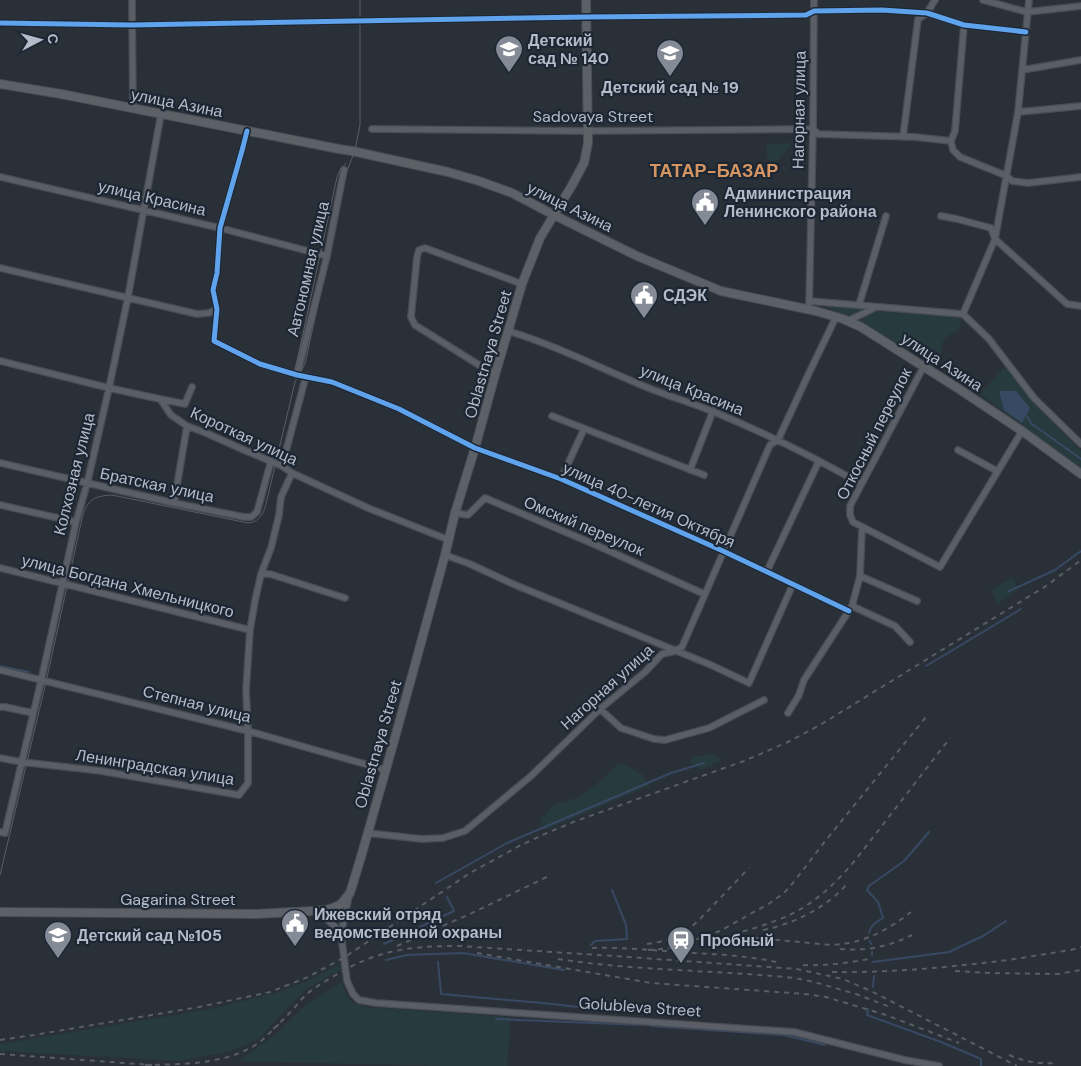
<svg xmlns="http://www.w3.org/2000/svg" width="1081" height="1066" viewBox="0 0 1081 1066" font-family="'DM Sans',sans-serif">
<rect width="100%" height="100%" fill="#2a3038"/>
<path fill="#273a3e" d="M793,143L774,165L767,158V144Z
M821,304L963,315L958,331C946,335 941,340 942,352L932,362Z
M1006,365L1055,425L1081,451V470L980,394Z
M1013,577L1018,590L997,604L991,590Z
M712,754L722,760L701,770L690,763L691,757Z
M618,763L625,764L643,775L649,786L545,830L540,820L553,805L580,797L604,778Z
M338,965L341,969L305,990L258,1039L231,1051L179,1061L0,1051V1044L210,1009L276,993L305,982Z
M341,982L350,1001L367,1007L511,1017L507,1066H443L238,1061L275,1035L308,1003Z"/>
<path fill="#384963" d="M999,391H1016L1030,408L1022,423L1004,410Z"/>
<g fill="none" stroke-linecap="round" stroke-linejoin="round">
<path stroke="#384963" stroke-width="2" d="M1026,415L1032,424L1081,459
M1009,591L1055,570L1081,551
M0,666L29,672
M926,666L1021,609
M436,883L507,843L671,773L704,763
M869,933C870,925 877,922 883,918L878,902L867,890L869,886L904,861L929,832
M870,941L871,944
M384,944L454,911L447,897
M591,945L595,941L627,939L626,925L612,890
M872,952V955
M386,960L407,955L463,953L564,970
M438,962L441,994L542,1003L615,1011
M873,962L949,952L983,936L1006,921
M873,987L874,976
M868,1009L867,1015L941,1042L981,1059V1066
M496,1019L641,1025
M651,1026L784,1035L825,1045"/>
<g stroke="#484c53" stroke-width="8">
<path id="minor" d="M132,0L133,108
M983,0L1027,12L1081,6
M0,23L132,25L586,17L806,15L814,11L882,10L927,13L964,25L1026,32
M1022,70L1081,60
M1018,112L1081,106
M372,129L583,131L813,129
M813,129L818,134L915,137L951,141L953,150L960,157L1007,176L1012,181L1028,183L1081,177
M247,131L243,147L220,228L217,273L213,290L217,309L214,341L260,364L297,375L332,382L399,409L475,448L561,479L723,551L849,611
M903,137L918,19L927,13L935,0
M951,141L955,131L964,25
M0,177L220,228L327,256
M941,216L957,219L991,228L995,239L1045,284L1067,304L1081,306
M0,268L197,314L209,313L217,309
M809,301L963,314L989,339L1034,398L1081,444
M859,305L886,216
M809,310L813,129L814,0
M963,314L995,239L1018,112L1029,0
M848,321L876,307
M508,331C555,345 600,368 646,387C668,396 692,403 714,412C765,433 814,457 861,484
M0,361L109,388L160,399L171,415L187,426L206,433L244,450L282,466L292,473L368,508L449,540
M924,366L850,506V515L853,522L940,567L1022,431
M297,375L327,256L344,170
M495,375L415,325L411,317L417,257L419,250L425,248L522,284
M160,399L185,404L192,387
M552,416L704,475
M958,450L997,471
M0,463L174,503L244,517H251L257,512L271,461
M282,466L306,376
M690,470L713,411
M561,479L584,429
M174,503L187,426
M0,505L76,522
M455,513L468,515L485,498L596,545L704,594
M445,555L470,564L513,584L711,665L749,683L793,584
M0,568L250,630
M767,571L819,461
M261,574H270L345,598
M860,576L917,601
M852,606L895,626L910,642
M0,670L248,731L386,770
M0,707H5L33,713
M600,709L621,728L654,739L665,740L709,728L764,700
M788,713L799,695L804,680L852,606L860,576L862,528
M0,758L22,762L101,771L239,795L248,783V731L246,690L250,630L255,601L261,574L271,548L279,515L281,497L292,473
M0,832L5,833L41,681L76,522L87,484L109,388L128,297L161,114
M367,833L422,839L443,838L465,831L531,776L600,709L645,672L662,654L675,651L682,647L770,445L778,440L809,373L836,317
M349,896L341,934L347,981L353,994L359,1000L376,1003L794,1032L905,1060L939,1066
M312,911C325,917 332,922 341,934"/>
</g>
<g stroke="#484c55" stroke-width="10">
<path id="major" d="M0,84L61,94L339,149L352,151L448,172L479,181L512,193L554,215L637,256L721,291L816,311L843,319L861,327L956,387L1022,431L1081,474
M0,912L256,914L312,911L326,910L335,907L341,904L350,893L361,857L396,734L445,555L455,513L475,448L495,375L522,284L540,238L571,187L584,163L588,143L586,0"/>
</g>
<use href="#minor" stroke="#5a5e66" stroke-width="5.5"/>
<use href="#major" stroke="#5c6168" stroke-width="8"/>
<path stroke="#595d64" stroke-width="1" d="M294,375L337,177L340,170L346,163
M0,875L46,682L83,514C89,498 96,496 112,495L248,523C258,522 261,517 265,508L295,382L305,364L346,173L355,151L360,125V0"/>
<path stroke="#595d64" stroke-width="2" stroke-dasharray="5 5" stroke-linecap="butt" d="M763,930C794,924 827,907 847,884
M735,936L831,945C864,943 885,932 911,912
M714,940C742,931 780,923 804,907C825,894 842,876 857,858L950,738
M647,944L659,942L673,937L688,930L701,918L749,868
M397,946L470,914L551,875
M592,948C620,947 649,950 677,952C710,954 744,955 776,962
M840,949C867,951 888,947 912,935
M648,950L672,948L720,931L770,903L784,893L793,883L826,840L926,717
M477,953L651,983L805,994L826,997L886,1015L959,1043
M558,959C637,971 716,970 795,978L814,982L856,994L890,1007
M803,965C825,966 847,963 869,959
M955,971L990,973L1058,974L1081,970
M832,972C885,973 939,968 992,962C1018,959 1044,954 1071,950L1081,947
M273,1029C281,1022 288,1015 295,1007C298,1004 301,999 305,996C313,988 324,982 334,976C377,950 409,946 459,946L614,956L797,969L843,979L871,991L1017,1066
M0,1040L34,1035L199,1007L270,992L288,985L308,977L345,957L470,873L521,845L547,833L576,821L744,761L788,742L820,725L1046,586L1081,560
M0,1054L152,1065
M1009,1055C1026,1062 1038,1064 1057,1063
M145,1065C181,1064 220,1065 252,1047C263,1041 270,1032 279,1024"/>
<g stroke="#1d2633" stroke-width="8">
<path id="cycleway" d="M0,23L132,25L586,17L806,15L814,11L882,10L927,13L964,25L1026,32
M247,131L243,147L220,228L217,273L213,290L217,309L214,341L260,364L297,375L332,382L399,409L475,448L561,479L723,551L849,611"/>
</g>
<use href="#cycleway" stroke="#60a3ed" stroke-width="5"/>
</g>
<defs>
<g id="school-pin" transform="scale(1.4375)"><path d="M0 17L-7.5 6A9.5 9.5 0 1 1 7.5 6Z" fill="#848b96" stroke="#1d2633"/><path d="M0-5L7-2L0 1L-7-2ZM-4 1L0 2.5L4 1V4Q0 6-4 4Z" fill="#fff"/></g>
<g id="civic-pin" transform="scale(1.4375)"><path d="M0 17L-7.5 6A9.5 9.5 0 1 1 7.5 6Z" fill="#848b96" stroke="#1d2633"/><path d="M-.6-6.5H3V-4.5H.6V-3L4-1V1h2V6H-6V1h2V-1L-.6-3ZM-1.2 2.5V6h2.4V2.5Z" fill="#fff"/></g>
<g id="station-pin" transform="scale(1.4375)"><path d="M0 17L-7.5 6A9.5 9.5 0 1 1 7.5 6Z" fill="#848b96" stroke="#1d2633"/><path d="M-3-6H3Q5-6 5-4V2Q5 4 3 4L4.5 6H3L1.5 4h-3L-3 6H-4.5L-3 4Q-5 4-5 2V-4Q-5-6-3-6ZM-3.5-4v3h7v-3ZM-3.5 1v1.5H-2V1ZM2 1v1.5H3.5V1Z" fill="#fff"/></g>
</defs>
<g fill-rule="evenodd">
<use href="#school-pin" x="509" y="49"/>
<use href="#school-pin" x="670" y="53"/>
<use href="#civic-pin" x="705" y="202"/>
<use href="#civic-pin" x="644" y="295"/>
<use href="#civic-pin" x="295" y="923"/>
<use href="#school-pin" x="58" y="935"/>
<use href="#station-pin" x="681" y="940"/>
</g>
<g text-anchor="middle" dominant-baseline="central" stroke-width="4.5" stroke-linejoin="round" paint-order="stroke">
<g font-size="16" font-weight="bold" fill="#b4bcc9" stroke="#1d2633" text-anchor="start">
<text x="528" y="40">Детский<tspan x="528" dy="18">сад № 140</tspan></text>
<text x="670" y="87" text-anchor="middle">Детский сад № 19</text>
<text x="724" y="193">Администрация<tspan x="724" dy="18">Ленинского района</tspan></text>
<text x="663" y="295">СДЭК</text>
<text x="314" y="914">Ижевский отряд<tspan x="314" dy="18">ведомственной охраны</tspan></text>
<text x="77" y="935">Детский сад №105</text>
<text x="700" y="940">Пробный</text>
</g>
<g font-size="16" fill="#b4bcc9" stroke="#1d2633">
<text transform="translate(177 103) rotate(11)">улица Азина</text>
<text transform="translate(799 110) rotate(-89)">Нагорная улица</text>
<text x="593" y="116">Sadovaya Street</text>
<text transform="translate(152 198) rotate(13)">улица Красина</text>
<text transform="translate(570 207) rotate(26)">улица Азина</text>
<text transform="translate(308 269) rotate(-77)">Автономная улица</text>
<text transform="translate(488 354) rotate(-74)">Oblastnaya Street</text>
<text transform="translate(942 362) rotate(33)">улица Азина</text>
<text transform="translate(692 390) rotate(22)">улица Красина</text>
<text transform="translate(874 434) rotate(-63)">Откосный переулок</text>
<text transform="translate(244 436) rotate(25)">Короткая улица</text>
<text transform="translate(74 474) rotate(-76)">Колхозная улица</text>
<text transform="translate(157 485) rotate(12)">Братская улица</text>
<text transform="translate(649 505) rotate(24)">улица 40-летия Октября</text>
<text transform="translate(584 526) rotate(23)">Омский переулок</text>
<text transform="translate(128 586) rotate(14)">улица Богдана Хмельницкого</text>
<text transform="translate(607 687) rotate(-42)">Нагорная улица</text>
<text transform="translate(197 704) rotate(14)">Степная улица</text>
<text transform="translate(378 744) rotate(-74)">Oblastnaya Street</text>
<text transform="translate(155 767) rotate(9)">Ленинградская улица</text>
<text x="178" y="899">Gagarina Street</text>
<text transform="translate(640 1007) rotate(4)">Golubleva Street</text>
</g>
<g font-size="18" font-weight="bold" fill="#d59563" stroke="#1d2633">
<text x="714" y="171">ТАТАР-БАЗАР</text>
</g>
</g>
<g transform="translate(40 40) rotate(84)" stroke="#1d2633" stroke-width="4" paint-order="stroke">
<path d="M0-4L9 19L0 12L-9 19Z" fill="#b4bcc9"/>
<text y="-8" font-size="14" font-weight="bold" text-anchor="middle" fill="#b4bcc9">С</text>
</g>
</svg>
